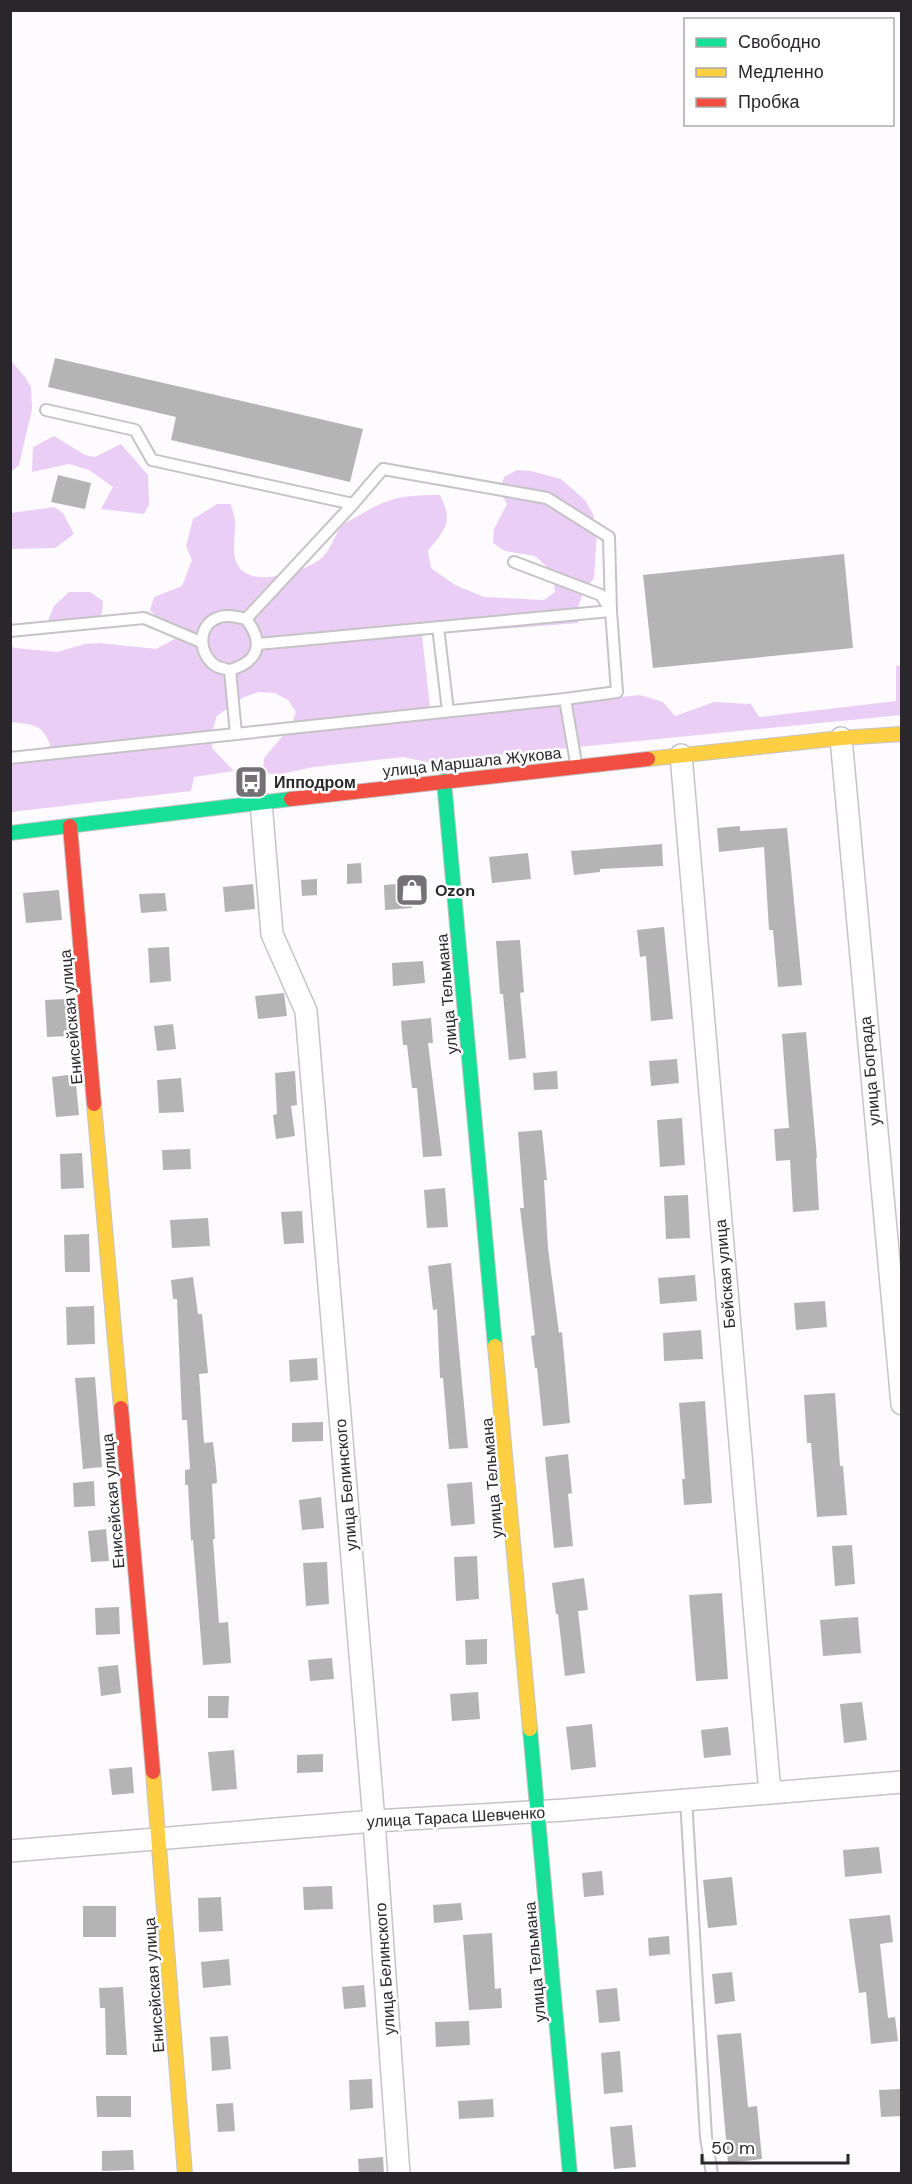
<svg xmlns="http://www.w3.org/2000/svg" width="912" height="2184" viewBox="0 0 912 2184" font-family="'DM Sans',sans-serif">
<rect width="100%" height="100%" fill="#fdfbfe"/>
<path fill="#ebcef5" d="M11,361L25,377L31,387L32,409L19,465L11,472Z
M54,436L85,455L95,457L121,444L148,475L149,505L144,514L101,509L113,487L89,470L69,464L32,472L33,447Z
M517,470L531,471L561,479L585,500L593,514L597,530L594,578L584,591L578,607V623L422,635L431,717L640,695L663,702L675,716L714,702L751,704L759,717L896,701V666L901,665V715L427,762L403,757L314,767L276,775L263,772L264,758L291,726L296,712L288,700L275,693L259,692L244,697L217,716L212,732V748L234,771L194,777L191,791L11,812V765L40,757L50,745C42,723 32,725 11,722L10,646L15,648L57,652L85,644L99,643L156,649L182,635L175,623L160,621L150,610L154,597L182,586L192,560L186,546L193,519L217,504H231C232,510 235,516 235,522C236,536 230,554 239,567C254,588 302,572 319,560C331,552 333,536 342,526C346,522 353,519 358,516C390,497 403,495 440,495C454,523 445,529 428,551L431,568L455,585L484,597L544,600L555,592L553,578L546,566L535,556L505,551L493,543L494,529L507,504L500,491L504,477Z
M54,507L63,513L74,534L55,548L11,549V513Z
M69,592H90L103,601L102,613L96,622L47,623L54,606Z"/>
<path fill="#b3b4b3" d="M55,358L363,429L350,482L171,440L176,417L48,387Z
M58,475L91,483L85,509L51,502Z
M844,554L853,648L653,668L643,575Z
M740,826V831L787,828L802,985L778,987L773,930H769L764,847L719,852L717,828Z
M662,844L663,866L600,869V872L574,875L571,851Z
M528,853L531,879L492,883L489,857Z
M361,863L362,883L347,884V864Z
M317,879V895L302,896L301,880Z
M410,883L412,908L385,910L384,885Z
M253,884L255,909L225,912L223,887Z
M59,890L62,920L26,923L23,893Z
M165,893L167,911L141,913L139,894Z
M664,927L673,1019L651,1021L646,956L640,957L637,930Z
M520,940L524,992L520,993L526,1058L509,1060L503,994H500L496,941Z
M169,947L171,981L150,983L148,948Z
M423,961L425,983L393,986L392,963Z
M284,993L287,1016L258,1019L255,996Z
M66,999L68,1036L47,1037L45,1000Z
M431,1018L433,1043H428L442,1156L423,1157L417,1088H412L407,1045H403L401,1021Z
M173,1024L176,1049L157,1051L154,1026Z
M806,1032L817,1158H816L819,1210L793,1212L790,1160L776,1161L774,1129L789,1128L782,1034Z
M677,1059L679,1083L651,1086L649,1061Z
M295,1071L297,1105L291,1106L295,1136L276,1139L273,1115L277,1114L275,1073Z
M557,1071L558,1089L534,1090L533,1073Z
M75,1074L79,1115L56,1117L52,1077Z
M181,1078L184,1112L159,1113L157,1080Z
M682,1118L685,1165L660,1167L657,1120Z
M542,1130L547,1180H544L548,1248L559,1333L562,1332L570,1423L543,1426L537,1368H535L531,1336L535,1335L520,1208H524L518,1132Z
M190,1149L191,1169L163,1170L162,1150Z
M82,1153L84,1188L61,1189L60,1154Z
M445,1188L448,1227L427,1228L424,1190Z
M688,1195L690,1238L666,1239L664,1196Z
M302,1211L304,1243L284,1244L281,1212Z
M208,1218L210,1246L172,1248L170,1220Z
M89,1234L90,1272H65L64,1235Z
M451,1263L468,1448L449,1449L443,1378H440L437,1309L433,1310L428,1266Z
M695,1275L697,1301L660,1304L658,1278Z
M193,1277L198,1314H202L208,1373L199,1374L204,1443L213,1442L216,1468L217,1483L212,1484L215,1539H213L219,1623L228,1622L231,1663L203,1665L193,1540L191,1541L188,1485H185V1470L190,1469L187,1420H182L177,1299H173L171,1280Z
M825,1301L827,1327L796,1330L794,1303Z
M94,1306L95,1344L67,1345L66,1307Z
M701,1330L703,1359L664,1361L663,1333Z
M317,1358L318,1380L290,1382L289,1360Z
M95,1377L102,1467L83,1469L75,1378Z
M835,1393L840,1466H843L847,1515L817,1517L811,1443H807L804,1395Z
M705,1401L712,1503L684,1505L682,1479H685L679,1403Z
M323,1422V1441L292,1442V1423Z
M568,1454L572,1493L568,1494L573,1546L554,1548L545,1457Z
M94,1481L95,1506L74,1507L73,1483Z
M472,1482L475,1524L451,1526L447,1484Z
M321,1497L324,1528L302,1530L299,1500Z
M106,1529L109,1561L91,1562L88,1531Z
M852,1545L855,1584L835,1586L832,1546Z
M477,1556L479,1599L456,1601L454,1557Z
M327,1562L329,1604L306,1606L303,1563Z
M584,1578L588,1610L578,1611L585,1673L565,1676L558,1614H556L552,1583Z
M722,1593L728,1679L696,1681L689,1595Z
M119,1607L120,1634L96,1635L95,1608Z
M858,1617L861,1653L823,1656L820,1620Z
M487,1639V1664L466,1665L465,1640Z
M332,1658L334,1679L310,1681L308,1660Z
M118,1665L121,1693L101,1696L98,1667Z
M478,1692L480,1719L452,1721L450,1694Z
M208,1696H229L228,1718H208Z
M862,1702L867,1740L844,1743L840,1704Z
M592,1724L596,1767L571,1770L566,1727Z
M728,1727L731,1755L704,1758L701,1730Z
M234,1750L237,1789L212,1791L208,1752Z
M323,1754V1772L297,1773V1755Z
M132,1767L134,1793L112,1795L109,1769Z
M879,1847L882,1873L845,1877L843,1850Z
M602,1871L604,1895L584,1897L582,1873Z
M732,1877L737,1925L708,1928L703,1880Z
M332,1886L333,1909L304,1910L303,1887Z
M221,1897L223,1931L199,1932L198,1898Z
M461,1903L463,1920L434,1923L433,1905Z
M83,1906H116V1937H83Z
M890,1915L893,1942L880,1944L888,2018L895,2017L898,2041L871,2044L866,1992L859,1993L849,1919Z
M492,1933L495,1989L501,1988L502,2008L469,2010L463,1935Z
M669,1936L670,1954L649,1956L648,1938Z
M229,1959L231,1985L203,1988L201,1962Z
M732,1972L735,2001L715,2004L712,1974Z
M364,1985L366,2007L344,2009L342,1987Z
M123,1987L127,2055H106L105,2008H100L99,1988Z
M617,1988L620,2021L599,2023L596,1990Z
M469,2021L470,2045L436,2047L435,2022Z
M741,2033L748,2107L757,2106L762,2159L728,2163L717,2035Z
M228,2036L231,2069L212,2071L210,2037Z
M620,2051L623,2092L604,2094L601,2053Z
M372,2079L373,2108L350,2110L349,2080Z
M902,2089V2116L881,2117L879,2090Z
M96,2096H131V2117H97Z
M493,2099L494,2117L459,2119L458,2101Z
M233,2103L235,2131L218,2132L216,2104Z
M632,2125L636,2167L614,2169L610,2127Z
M133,2150L134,2170L102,2171V2151Z
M383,2157L384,2174H359L358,2159Z"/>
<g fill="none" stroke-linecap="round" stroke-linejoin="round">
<g stroke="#c5c3c6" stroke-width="14">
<path id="lane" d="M46,410L135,430L152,460L353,504L383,469L547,498L609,537L611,611L258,644
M514,562L601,595L611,611L617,692L565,699L576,763
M246,619L353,504
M438,627L448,711
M10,631L144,618L201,642
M230,670C260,661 264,642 246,619C236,617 226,614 217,618C196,627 199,655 216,666C220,668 226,669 230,670L236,734
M10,758L565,699
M686,1799L706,2137L712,2174"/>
</g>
<g stroke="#c5c3c6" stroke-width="24">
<path id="street" d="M841,738L902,1404
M681,755L770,1793
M261,803L272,934L306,1011L374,1821L399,2174
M10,1851L374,1821L565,1810L902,1782"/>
</g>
<g stroke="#c5c3c6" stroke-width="16">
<path id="fast" d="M444,781L495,1346
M10,833L291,799
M530,1729L570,2174"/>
</g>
<g stroke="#c5c3c6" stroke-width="16">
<path id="slow" d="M648,759L841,738L902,734
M94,1104L121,1408
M495,1346L530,1729
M153,1772L185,2174"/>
</g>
<g stroke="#c5c3c6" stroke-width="16">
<path id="jam" d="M291,799L648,759
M70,826L94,1104
M121,1408L153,1772"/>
</g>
<use href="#lane" stroke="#fffeff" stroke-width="10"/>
<use href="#street" stroke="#fffeff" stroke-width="21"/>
<use href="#fast" stroke="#16e098" stroke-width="14"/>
<use href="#slow" stroke="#ffcf43" stroke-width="14"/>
<use href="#jam" stroke="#f24e42" stroke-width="14"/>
</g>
<defs>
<g id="bus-square" transform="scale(1.725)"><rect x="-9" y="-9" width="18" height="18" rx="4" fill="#747176" stroke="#fff"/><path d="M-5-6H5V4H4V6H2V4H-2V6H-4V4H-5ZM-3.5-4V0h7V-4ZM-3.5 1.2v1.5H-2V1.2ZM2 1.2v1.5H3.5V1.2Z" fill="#fff"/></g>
<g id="shop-square" transform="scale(1.725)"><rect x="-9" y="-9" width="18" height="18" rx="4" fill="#747176" stroke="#fff"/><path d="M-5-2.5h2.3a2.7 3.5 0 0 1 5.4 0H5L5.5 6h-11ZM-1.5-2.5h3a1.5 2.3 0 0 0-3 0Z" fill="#fff"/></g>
</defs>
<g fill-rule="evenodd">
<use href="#bus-square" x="251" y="782"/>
<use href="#shop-square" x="412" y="890"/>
</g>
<g text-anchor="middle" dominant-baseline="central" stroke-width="5" stroke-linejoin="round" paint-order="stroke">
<g font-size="16" fill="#2a272c" stroke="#fff">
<text transform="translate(472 762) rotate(-6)">улица Маршала Жукова</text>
<text transform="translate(447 994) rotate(-95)">улица Тельмана</text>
<text transform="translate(71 1017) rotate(-95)">Енисейская улица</text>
<text transform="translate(870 1071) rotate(-95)">улица Бограда</text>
<text transform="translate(725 1274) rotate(-95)">Бейская улица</text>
<text transform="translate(492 1478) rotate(-95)">улица Тельмана</text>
<text transform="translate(346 1485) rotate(-95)">улица Белинского</text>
<text transform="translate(113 1501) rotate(-95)">Енисейская улица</text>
<text transform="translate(456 1817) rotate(-3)">улица Тараса Шевченко</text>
<text transform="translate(535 1962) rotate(-95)">улица Тельмана</text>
<text transform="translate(385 1969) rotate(-94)">улица Белинского</text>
<text transform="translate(154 1985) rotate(-94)">Енисейская улица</text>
</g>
<g font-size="16" font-weight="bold" fill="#2a272c" stroke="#fff" text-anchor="start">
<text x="274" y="782">Ипподром</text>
<text x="435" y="890">Ozon</text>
</g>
</g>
<rect width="912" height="2184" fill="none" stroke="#2a272c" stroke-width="24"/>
<rect x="684" y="18" width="210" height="108" fill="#ffffff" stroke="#aaa9ab" stroke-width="1.5"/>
<rect x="696" y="38" width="30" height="9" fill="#16e098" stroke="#aaa9ab" stroke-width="1.5"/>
<text x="738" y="48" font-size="18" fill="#2a272c">Свободно</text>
<rect x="696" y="68" width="30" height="9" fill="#ffcf43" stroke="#aaa9ab" stroke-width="1.5"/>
<text x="738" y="78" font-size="18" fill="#2a272c">Медленно</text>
<rect x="696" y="98" width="30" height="9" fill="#f24e42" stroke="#aaa9ab" stroke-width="1.5"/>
<text x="738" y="108" font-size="18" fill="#2a272c">Пробка</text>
<path d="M702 2154v9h146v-9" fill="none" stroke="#2a272c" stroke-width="3"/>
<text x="711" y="2154" font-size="18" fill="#2a272c" stroke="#ffffff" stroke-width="4.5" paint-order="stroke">50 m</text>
</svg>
